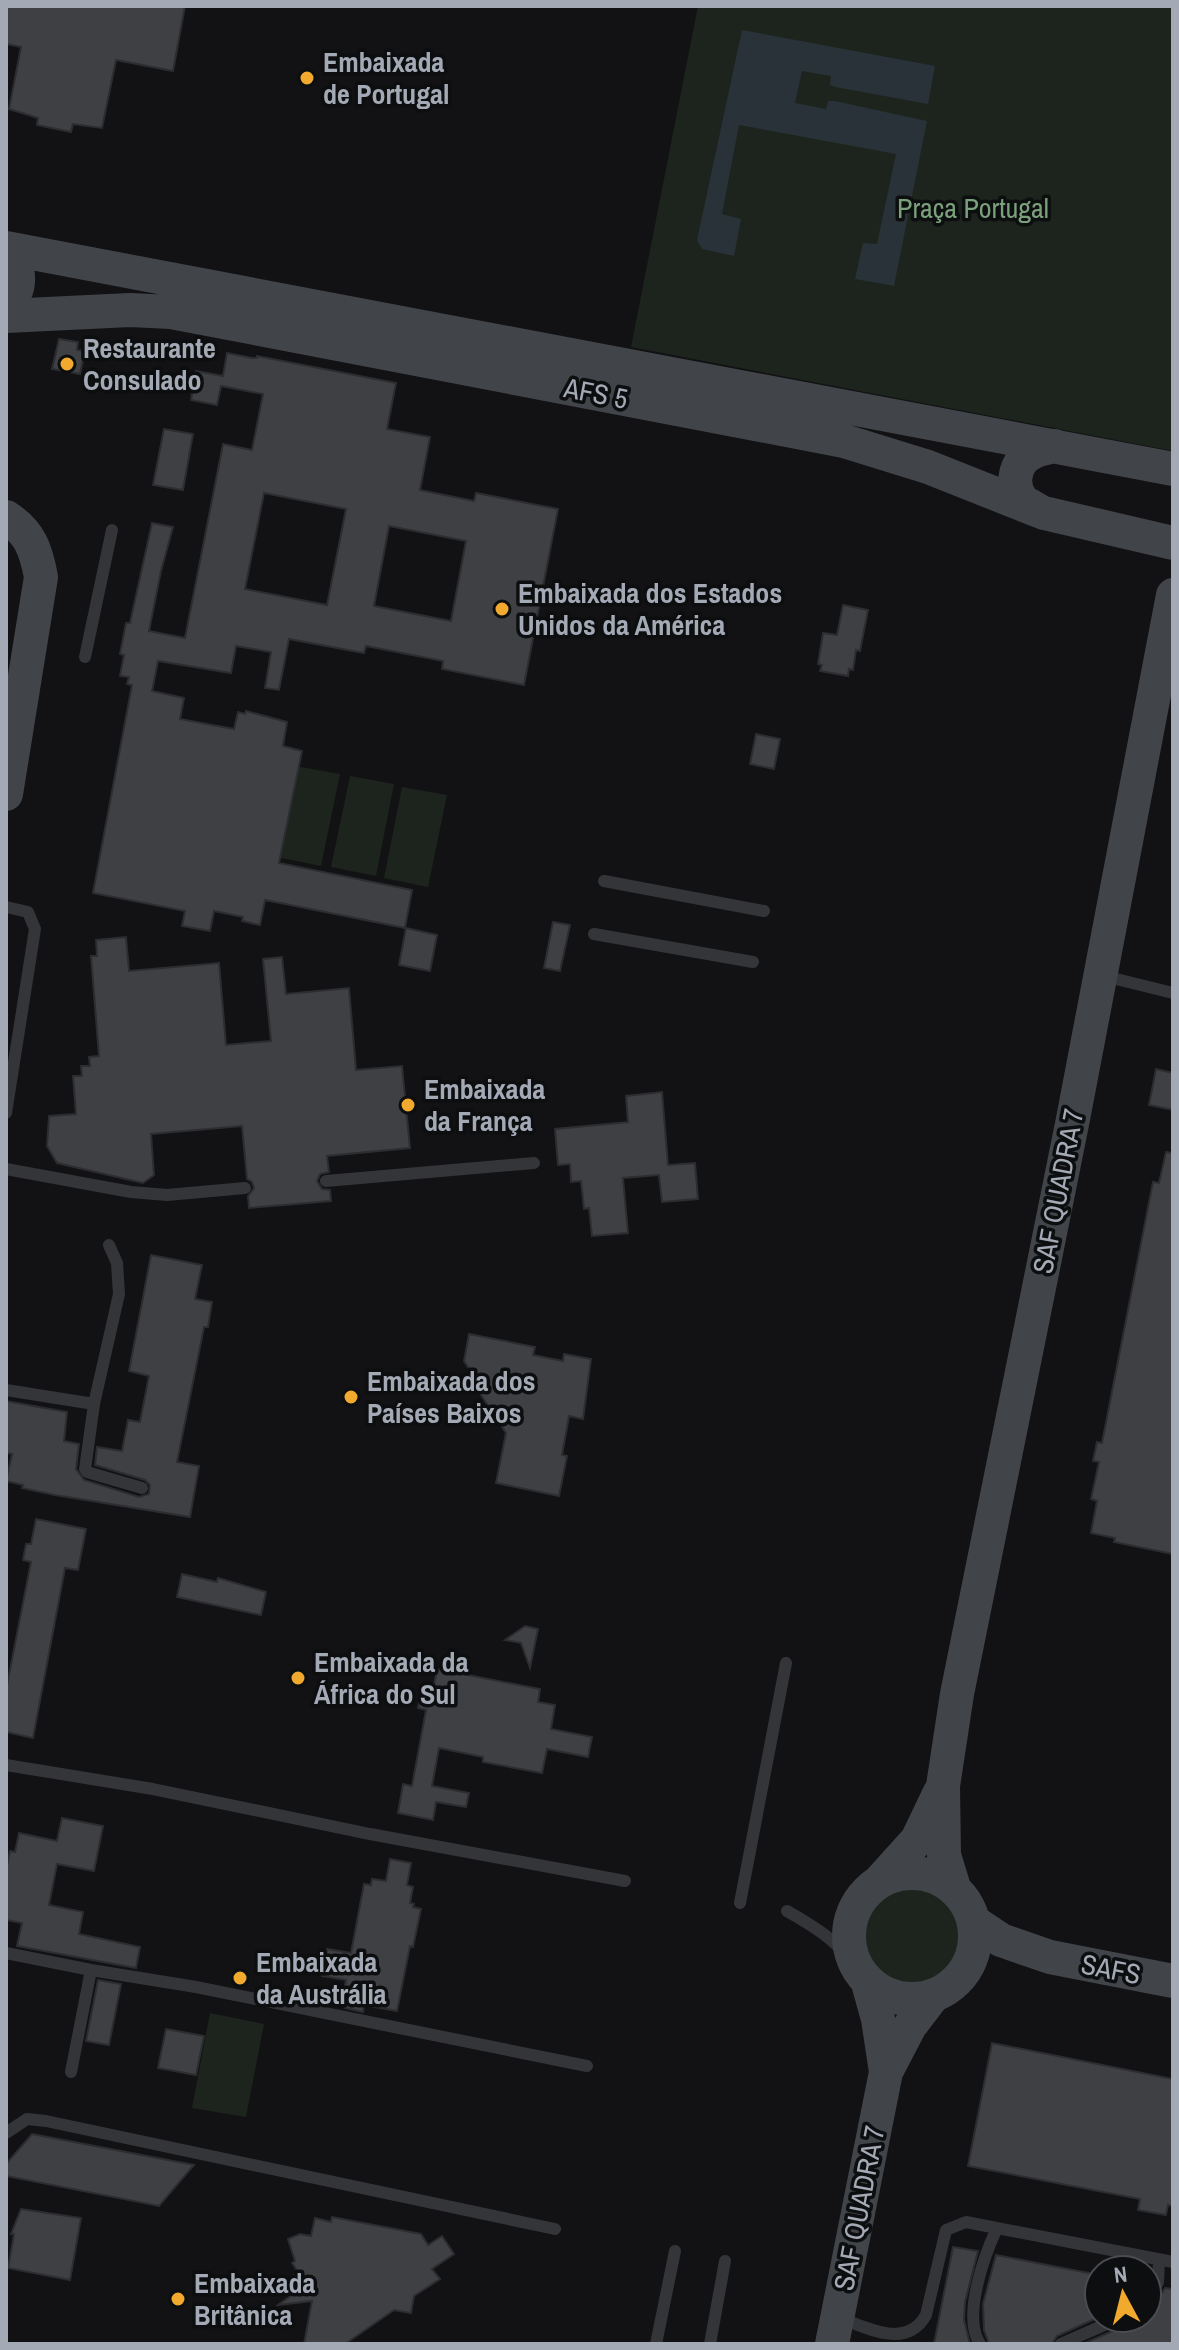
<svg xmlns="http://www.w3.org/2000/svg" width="1179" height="2350" viewBox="0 0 1179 2350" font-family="'Archivo Narrow',sans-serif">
<rect width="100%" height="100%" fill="#121214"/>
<path fill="#1d241d" d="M698,6H1173V451L631,347Z
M295,766L340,774L321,866L277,857Z
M350,776L394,784L376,876L331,867Z
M402,787L447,795L428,887L384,878Z
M860 1936a50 50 0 1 1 100 0a50 50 0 1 1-100 0Z
M210,2013L264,2024L246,2117L192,2108Z"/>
<path fill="#293238" d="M742,30L935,66L928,104L835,87L830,85L831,76L802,71L795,103L826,109L828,101H835L927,121L894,286L855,279L863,243L877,244L896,154L739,125L722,214L741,219L734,256L702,249L697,240Z"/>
<path fill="#3e4044" stroke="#2c2d30" stroke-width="2" fill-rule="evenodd" d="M6,6H185L173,71L116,60L102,128L73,124L71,132L37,125L38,118L9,109L21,47L6,44Z
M59,339L78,342L77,350L85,351L80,374L52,369Z
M227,353L252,358H257V356L396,383L387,429L430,437L420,490L474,501L476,493L558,509L524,685L442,669L443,661L366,646L364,653L289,639L279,690L265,688L271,652L236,646L231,673L158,661L152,691L184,698L180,719L234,729L238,712L245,714L246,711L287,722L283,746L302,751L279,863L412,890L405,928L265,900L260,925L242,921L243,917L214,911L210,931L182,926L185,911L93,893L132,685L127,684L129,677L120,676L124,655L120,654L126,623H130L152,523L173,527L161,571L149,631L185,638L223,444L252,450L263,394L221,386L217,405L191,400L196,371L223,376ZM264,493L346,509L327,605L245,589ZM389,526L466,541L451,621L374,606Z
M164,429L193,434L183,490L153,485Z
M843,605L868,610L860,651L856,650L853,670L849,669L848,676L820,671L822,665L818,664L823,633L837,635Z
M756,734L780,739L774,769L750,764Z
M553,922L570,925L560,971L544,968Z
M406,928L437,935L430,971L399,965Z
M126,937L129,971L219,963L226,1045L271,1041L263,959L282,957L286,994L349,988L356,1070L402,1066L410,1148L327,1156L329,1172L320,1174L317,1181L322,1189L330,1190L331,1201L249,1208L248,1196L254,1188L252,1182L247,1179L242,1126L151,1134L154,1175L143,1183L57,1163L47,1146L49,1116L76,1114L73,1076H82L81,1066H90L89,1057L99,1056L91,956H97L96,940Z
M1156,1069L1173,1073V1110L1149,1105Z
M662,1092L668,1165L695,1163L698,1199L662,1202L659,1175L623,1178L628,1233L592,1236L589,1208L584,1209L581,1181L571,1182L570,1164L558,1165L555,1129L628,1122L626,1096Z
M1166,1152L1173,1153V1554L1114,1542L1115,1538L1091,1533L1097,1501L1091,1499L1099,1462L1093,1461L1097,1442L1102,1443L1153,1182L1159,1183Z
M151,1255L202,1265L195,1299L212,1302L208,1327H204L177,1462L199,1466L190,1517L55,1495L22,1488L23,1485L6,1481L12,1454L6,1453V1401L67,1412L64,1441L79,1444L76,1469L84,1480L139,1497L149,1494L150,1485L145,1480L95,1465L97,1447L122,1451L128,1420L140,1422L149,1376L129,1371Z
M469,1334L535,1347L533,1355L563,1361L564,1354L591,1359L583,1419L569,1416L562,1455L567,1456L559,1496L496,1483L506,1433L479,1392L483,1390L464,1361Z
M36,1519L86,1529L78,1570L65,1568L33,1738L6,1732V1690L31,1562L23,1560L26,1544H31Z
M182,1574L217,1582L218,1578L266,1592L261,1615L177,1597Z
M525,1626L538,1629L530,1668L521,1643L505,1640Z
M437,1669L540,1689L538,1702L555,1705L551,1729L592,1737L588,1757L547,1749L542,1773L483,1762V1757L439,1748L432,1786L469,1793L466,1807L436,1802L433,1820L398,1813L403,1784L412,1786L426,1710L418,1708L422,1688L433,1690Z
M62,1818L103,1826L94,1871L57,1864L49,1905L83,1912L79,1934L140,1947L136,1968L17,1946L22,1923L6,1920V1870L10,1851L15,1852L19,1833L57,1841Z
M390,1859L411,1863L407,1885L413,1887L410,1903L414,1904L413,1907L421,1909L413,1947L410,1946L397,2011L364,2005L363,2012L345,2008L346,2001L342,2000L346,1980L322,1976L327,1949L351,1953L364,1884L371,1885L372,1879L386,1881Z
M98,1980L121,1984L109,2045L86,2041Z
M166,2029L204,2036L196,2075L158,2068Z
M992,2043L1173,2079V2206L1168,2205L1166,2215L1138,2210L1140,2199L968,2166Z
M32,2134L194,2165L159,2206L6,2176V2164Z
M21,2209L81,2218L70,2280L8,2268L14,2234H11Z
M332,2217L421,2234L428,2245L442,2236L454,2254L432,2269L440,2279L414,2296L411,2313L394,2310L345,2344H304L312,2301L278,2305L300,2289L291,2277L298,2272L292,2263L295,2261L288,2239L300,2234L311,2236L315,2218L331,2222Z
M953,2247L978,2251L965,2302L964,2320L970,2344H934Z
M996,2255L1099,2275V2317L1057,2336L1052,2344H989L984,2330L983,2304Z
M1165,2288L1173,2289V2344H1083L1124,2326L1129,2318H1147V2309L1154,2305Z"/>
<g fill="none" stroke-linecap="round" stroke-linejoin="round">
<path stroke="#333539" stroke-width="12" d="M85,657L112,530
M604,881L764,911
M6,907L28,912L35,929L6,1113
M594,934L753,962
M1104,976L1173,993
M6,1169L131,1192L167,1195L245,1188
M326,1181L534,1163
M6,1390L94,1404L119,1294L117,1263L109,1245
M94,1404L85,1469L87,1472L142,1488
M6,1765L153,1789L370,1834L625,1881
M740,1903L786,1663
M787,1911C815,1927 836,1940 855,1965
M6,1953L91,1970L71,2072
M91,1970L196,1987L587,2066
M6,2133L27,2119L46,2121L555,2229
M1147,2300L1158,2282L1159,2260
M840,2318C869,2329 907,2349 926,2315L946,2230L966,2222L1173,2262
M656,2344L675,2251
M710,2344L725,2261
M980,2344C962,2317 984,2256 997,2228
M1061,2344L1120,2318"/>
<path stroke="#414449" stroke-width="34" d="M6,248L1173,469
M6,305C24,288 19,270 10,249
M6,316L130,310L171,312L844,441L928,467L1044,513L1173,543
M1038,510C1033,507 1026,504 1022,500C1010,486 1015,462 1030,454C1038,449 1047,448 1055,446
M6,517C30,532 36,550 41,577L6,794
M849 1936a63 63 0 1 1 126 0a63 63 0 1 1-126 0Z
M880,1881L917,1840L939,1794
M954,1888L944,1855L943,1786L957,1694L1073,1119L1173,595
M974,1922L1001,1940L1050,1957L1173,1981
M868,1983L878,2019L886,2072
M832,2344L886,2072L910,2026L933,1996"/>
</g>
<g fill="#f1aa2d" stroke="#0d0e0f" stroke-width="3">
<circle cx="307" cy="78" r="8"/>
<circle cx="67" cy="364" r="8"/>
<circle cx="502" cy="609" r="8"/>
<circle cx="408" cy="1105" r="8"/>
<circle cx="351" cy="1397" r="8"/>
<circle cx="298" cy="1678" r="8"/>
<circle cx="240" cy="1978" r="8"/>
<circle cx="178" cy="2299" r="8"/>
</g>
<g text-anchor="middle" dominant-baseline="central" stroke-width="7" stroke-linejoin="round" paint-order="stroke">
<g font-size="28" font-weight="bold" fill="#a4aab5" stroke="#0d0e0f" text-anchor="start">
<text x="323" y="62">Embaixada<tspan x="323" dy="32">de Portugal</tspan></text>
<text x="83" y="348">Restaurante<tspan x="83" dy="32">Consulado</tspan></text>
<text x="518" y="593">Embaixada dos Estados<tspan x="518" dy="32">Unidos da América</tspan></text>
<text x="424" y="1089">Embaixada<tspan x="424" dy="32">da França</tspan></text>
<text x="367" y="1381">Embaixada dos<tspan x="367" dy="32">Países Baixos</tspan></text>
<text x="314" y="1662">Embaixada da<tspan x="314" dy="32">África do Sul</tspan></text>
<text x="256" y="1962">Embaixada<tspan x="256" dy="32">da Austrália</tspan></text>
<text x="194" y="2283">Embaixada<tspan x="194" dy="32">Britânica</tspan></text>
</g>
<g font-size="28" fill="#7ba07c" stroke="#0d0e0f">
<text x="973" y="208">Praça Portugal</text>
</g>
<g font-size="28" fill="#a4aab5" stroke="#0d0e0f">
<text transform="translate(596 393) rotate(11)">AFS 5</text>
<text transform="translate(1058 1191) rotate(-79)">SAF QUADRA 7</text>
<text transform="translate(1111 1969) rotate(11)">SAFS</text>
<text transform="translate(859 2208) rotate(-79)">SAF QUADRA 7</text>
</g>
</g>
<rect width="1179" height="2350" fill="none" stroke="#a4aab5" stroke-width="16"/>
<g transform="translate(1123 2294) rotate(353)"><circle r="38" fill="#0d0e0f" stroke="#494c51" stroke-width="2"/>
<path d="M0-6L14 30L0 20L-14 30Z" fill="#f1aa2d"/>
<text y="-12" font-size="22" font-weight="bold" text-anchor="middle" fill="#a4aab5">N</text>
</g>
</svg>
